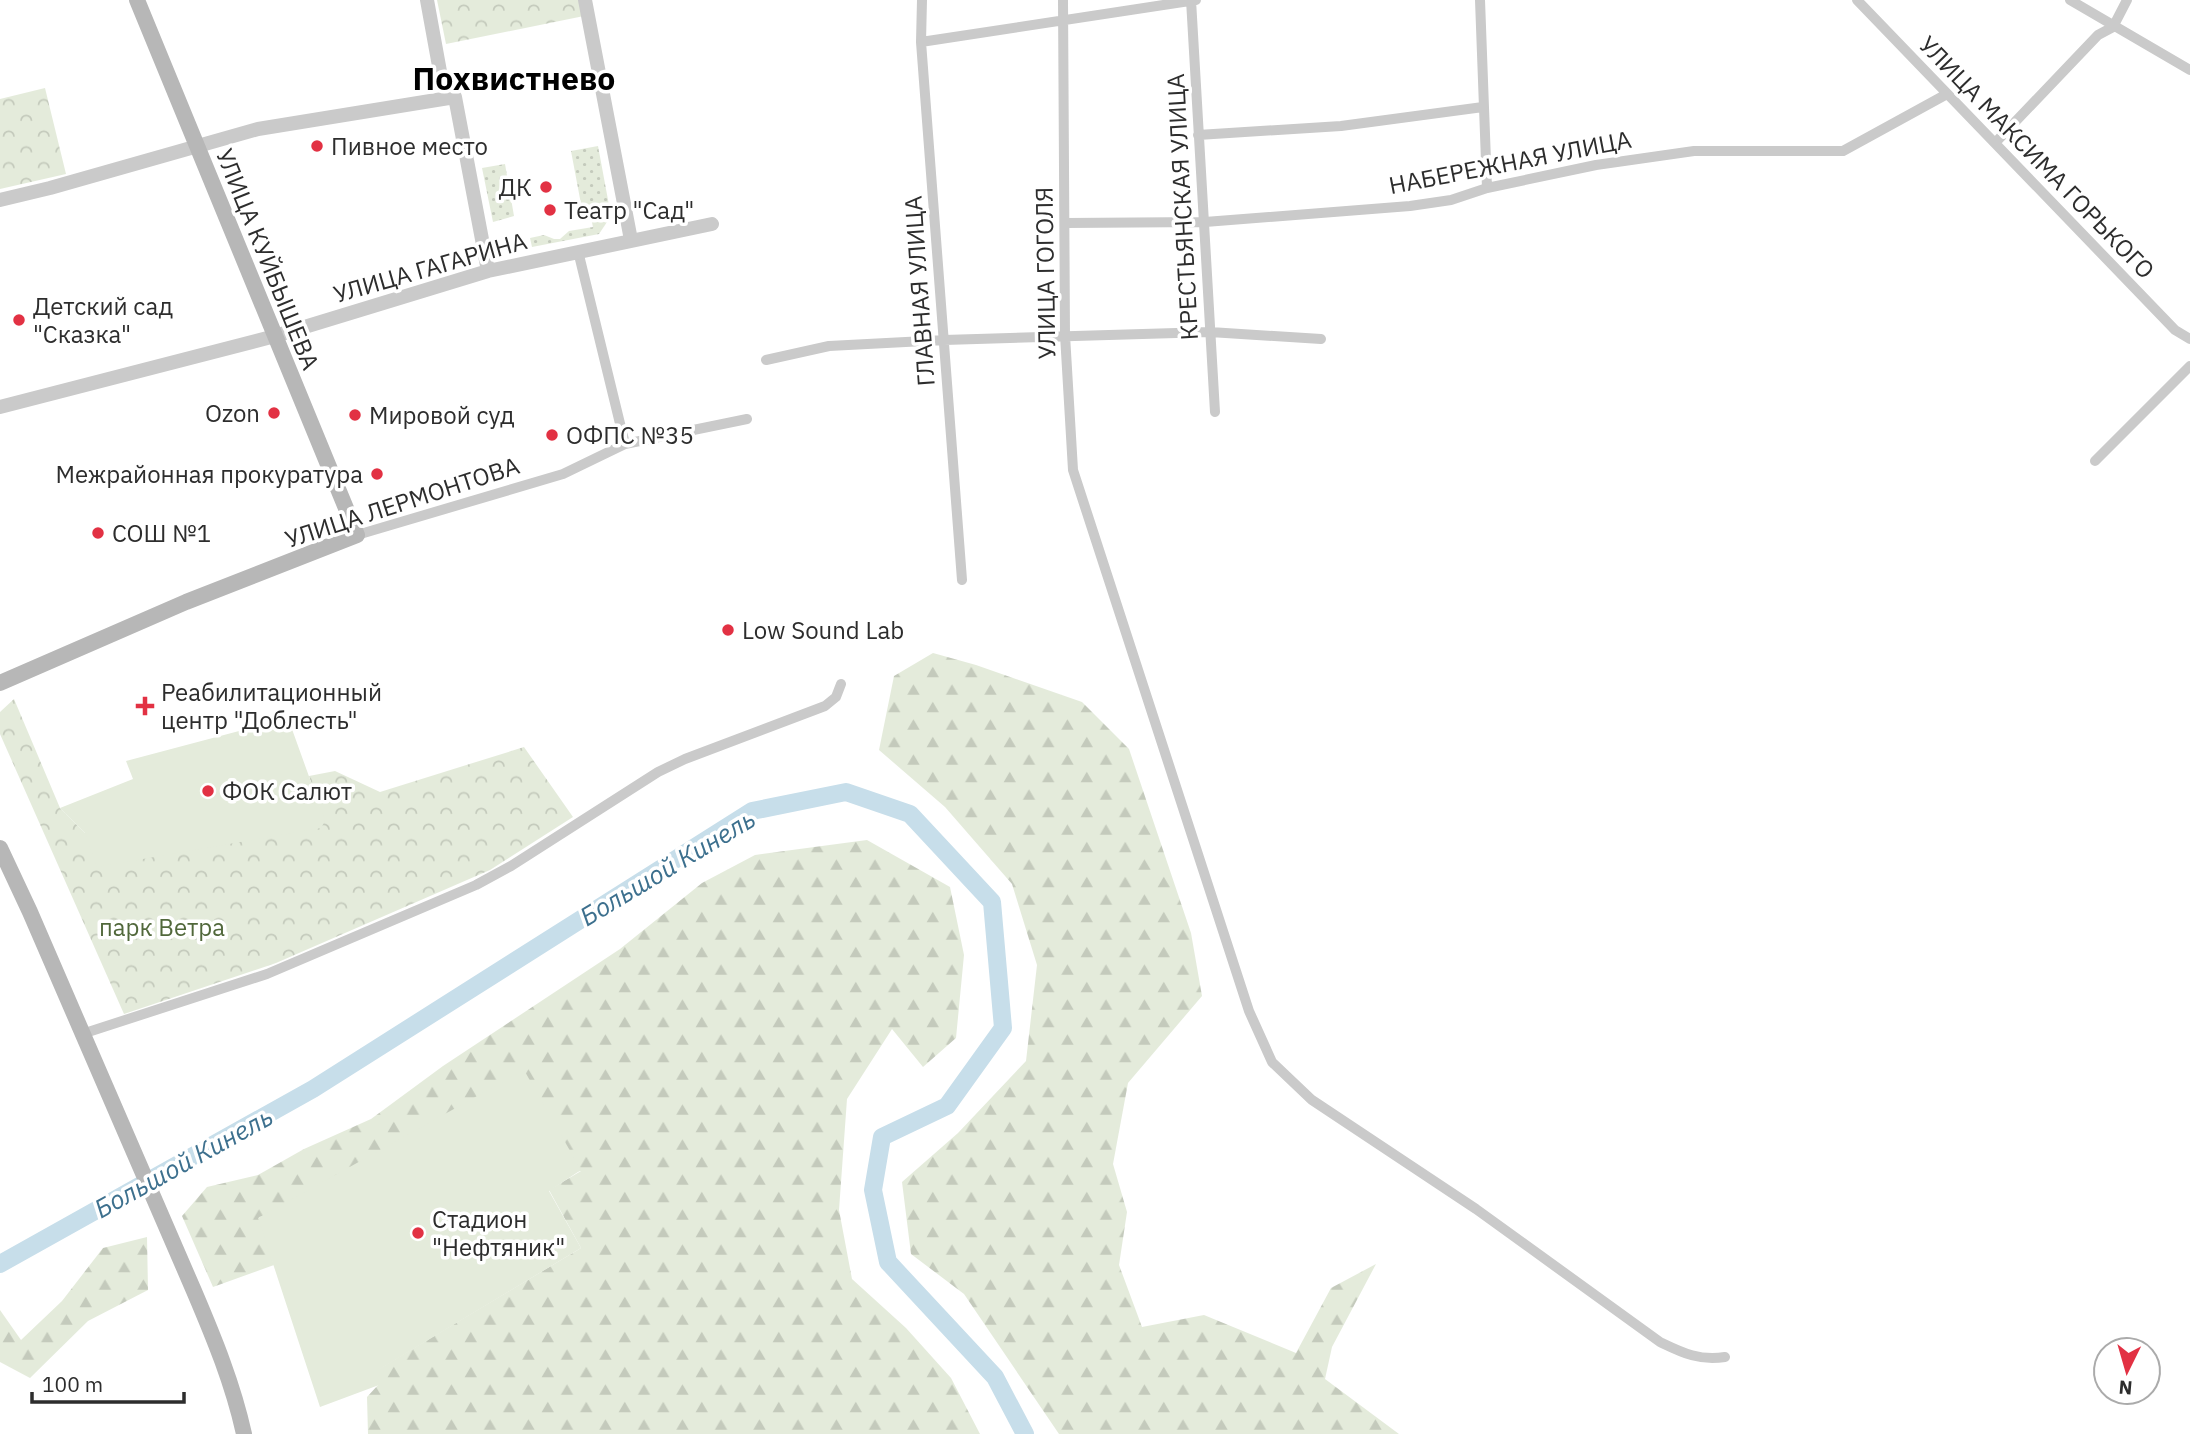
<svg xmlns="http://www.w3.org/2000/svg" width="2190" height="1434" viewBox="0 0 2190 1434" font-family="'IBM Plex Sans',sans-serif">
<defs>
<pattern id="grass-dots" width="8" height="8" patternUnits="userSpaceOnUse" patternTransform="scale(1.75)"><rect width="8" height="8" fill="#e4ebdb"/><path d="M2 2h.1M6 6h.1" fill="none" stroke="#c4cabc" stroke-width="1.8" stroke-linecap="round"/></pattern>
<pattern id="forest-firs" width="22" height="20" patternUnits="userSpaceOnUse" patternTransform="scale(1.75)"><rect width="22" height="20" fill="#e4ebdb"/><path d="M5 1l3.5 6h-7zM16 11l3.5 6h-7z" fill="#c4cabc"/></pattern>
<pattern id="park-crowns" width="20" height="18" patternUnits="userSpaceOnUse" patternTransform="scale(1.75)"><rect width="20" height="18" fill="#e4ebdb"/><path d="M2 6a3 3 0 1 1 6 0M12 15a3 3 0 1 1 6 0" fill="none" stroke="#c4cabc"/></pattern>
</defs>
<rect width="100%" height="100%" fill="#fff"/>
<path fill="url(#grass-dots)" d="M598,146L611,216L599,234L532,247L530,238L544,235L554,239H560L569,231L593,227L591,218L584,220L571,151Z
M505,164L514,216L493,222L482,168Z"/>
<path fill="url(#forest-firs)" d="M933,653L976,665L1082,702L1129,749L1191,933L1202,996L1128,1083L1113,1164L1127,1212L1119,1265L1142,1327L1204,1315L1296,1353L1331,1288L1376,1264L1332,1347L1325,1379L1399,1434H1059L964,1294L911,1254L902,1182L958,1133L1026,1061L1037,965L1012,884L945,807L879,750L894,676Z
M867,840L950,887L964,955L956,1038L923,1067L892,1029L847,1099L839,1210L852,1279L906,1328L951,1378L980,1434H368L367,1397L378,1385L379,1369L581,1248L549,1190L581,1171L259,1217L274,1265L213,1287L182,1216L207,1187L258,1175L304,1149L371,1119L443,1066L620,949L702,883L755,855Z
M147,1237L148,1290L88,1321L30,1378L0,1362V1310L21,1340L62,1301L103,1248Z"/>
<path fill="url(#park-crowns)" d="M437,0H580L584,16L446,44Z
M45,88L66,174L0,189V99Z
M14,699L60,808L85,833L324,821L309,776L335,771L380,792L524,747L573,817L490,870L276,963L124,1014L0,734V712Z"/>
<path fill="#e4ebdb" d="M288,718L325,821L321,828L97,867L85,833L60,808L133,779L126,761Z
M524,1070L581,1170L549,1191L581,1248L380,1369L379,1385L320,1407L258,1218Z"/>
<g fill="none" stroke-linecap="round" stroke-linejoin="round">
<path stroke="#c7deea" stroke-width="18" d="M0,1264L313,1089L752,811L846,792L910,814L992,902L1003,1028L947,1106L882,1137L873,1190L888,1262L995,1377L1025,1434"/>
<path stroke="#cacaca" stroke-width="10" d="M922,0L921,42L962,580
M1063,0L1065,335L1073,470L1249,1011L1272,1062L1312,1100L1476,1209L1660,1342C1683,1353 1699,1361 1725,1357
M1191,0L1215,412
M1480,0L1487,188
M1857,0L2175,330L2190,339
M2070,0L2190,70
M921,42L1196,0
M1198,135L1341,126L1483,107
M1995,143L2098,35L2113,27L2127,0
M1066,223L1205,222L1410,206L1451,200L1487,188L1596,165L1694,151H1843L1947,94
M578,251L625,444
M766,360L829,346L944,340L1210,332L1321,339
M2095,461L2190,366
M357,535L563,474L625,444L747,419
M82,1034L267,974L476,885L511,866L658,772L685,759L825,706L836,697L841,684"/>
<path stroke="#cacaca" stroke-width="14" d="M427,0L441,77L455,97L488,271
M585,0L631,240
M0,200L50,188L258,129L455,97
M0,407L275,336L488,271L712,224"/>
<path stroke="#b7b7b7" stroke-width="16" d="M0,683L186,602L357,535L137,0
M0,848L30,912L194,1291C214,1338 233,1384 244,1434"/>
</g>
<g fill="#e23143" stroke="#fff" stroke-width="2.5">
<circle cx="317" cy="146" r="7"/>
<circle cx="546" cy="187" r="7"/>
<circle cx="550" cy="210" r="7"/>
<circle cx="19" cy="320" r="7"/>
<circle cx="274" cy="413" r="7"/>
<circle cx="355" cy="415" r="7"/>
<circle cx="552" cy="435" r="7"/>
<circle cx="377" cy="474" r="7"/>
<circle cx="98" cy="533" r="7"/>
<circle cx="728" cy="630" r="7"/>
<path d="M141.5 695.5h7v7h7v7h-7v7h-7v-7h-7v-7h7z"/>
<circle cx="208" cy="791" r="7"/>
<circle cx="418" cy="1233" r="7"/>
</g>
<g text-anchor="middle" dominant-baseline="central" stroke-width="7" stroke-linejoin="round" paint-order="stroke">
<g font-size="24" fill="#2d2d2d" stroke="#fff" text-anchor="start">
<text x="331" y="146">Пивное место</text>
<text x="532" y="187" text-anchor="end">ДК</text>
<text x="564" y="210">Театр "Сад"</text>
<text x="33" y="306">Детский сад<tspan x="33" dy="28">"Сказка"</tspan></text>
<text x="260" y="413" text-anchor="end">Ozon</text>
<text x="369" y="415">Мировой суд</text>
<text x="566" y="435">ОФПС №35</text>
<text x="363" y="474" text-anchor="end">Межрайонная прокуратура</text>
<text x="112" y="533">СОШ №1</text>
<text x="742" y="630">Low Sound Lab</text>
<text x="161" y="692">Реабилитационный<tspan x="161" dy="28">центр "Доблесть"</tspan></text>
<text x="222" y="791">ФОК Салют</text>
<text x="432" y="1219">Стадион<tspan x="432" dy="28">"Нефтяник"</tspan></text>
</g>
<g font-size="24" fill="#2d2d2d" stroke="#fff">
<text transform="translate(2037 157) rotate(46)">УЛИЦА МАКСИМА ГОРЬКОГО</text>
<text transform="translate(1510 162) rotate(-11)">НАБЕРЕЖНАЯ УЛИЦА</text>
<text transform="translate(1182 207) rotate(-93)">КРЕСТЬЯНСКАЯ УЛИЦА</text>
<text transform="translate(268 259) rotate(68)">УЛИЦА КУЙБЫШЕВА</text>
<text transform="translate(430 267) rotate(-16)">УЛИЦА ГАГАРИНА</text>
<text transform="translate(1045 273) rotate(-91)">УЛИЦА ГОГОЛЯ</text>
<text transform="translate(919 291) rotate(-94)">ГЛАВНАЯ УЛИЦА</text>
<text transform="translate(402 502) rotate(-18)">УЛИЦА ЛЕРМОНТОВА</text>
</g>
<g font-size="24" fill="#51683b" stroke="#fff">
<text x="162" y="927">парк Ветра</text>
</g>
<g font-size="26" font-style="italic" fill="#3d708e" stroke="#fff">
<text transform="translate(667 867) rotate(-31)">Большой Кинель</text>
<text transform="translate(183 1162) rotate(-29)">Большой Кинель</text>
</g>
<g font-size="32" font-weight="bold" fill="#000" stroke="#fff">
<text x="514" y="78">Похвистнево</text>
</g>
</g>
<g transform="translate(2127 1371) rotate(185)"><circle r="33" fill="#ffffff" stroke="#ababab" stroke-width="2"/>
<path d="M0-5L12 26L0 18L-12 26Z" fill="#e23143"/>
<text y="-10" font-size="19" font-weight="bold" text-anchor="middle" fill="#2d2d2d">N</text>
</g>
<path d="M32 1392v10h152v-10" fill="none" stroke="#2d2d2d" stroke-width="3.5"/>
<text x="42" y="1392" font-size="21" fill="#2d2d2d" stroke="#ffffff" stroke-width="5" paint-order="stroke">100 m</text>
</svg>
